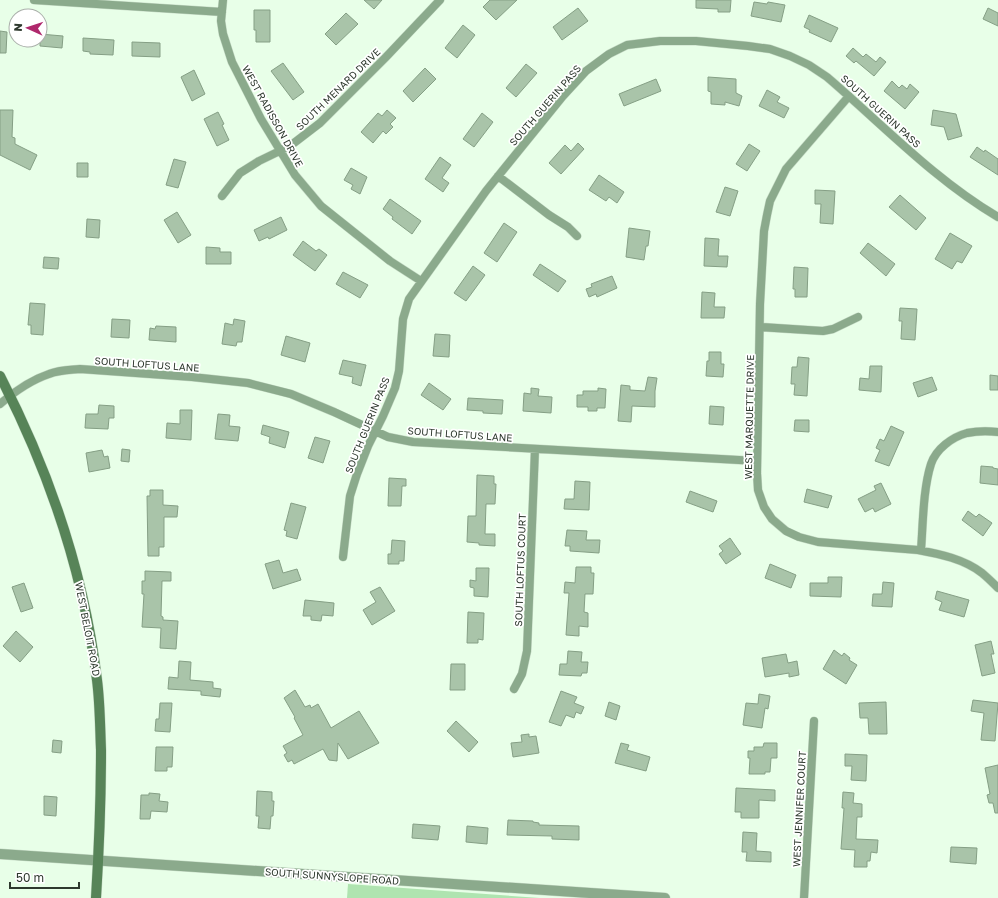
<svg xmlns="http://www.w3.org/2000/svg" width="998" height="898" viewBox="0 0 998 898" font-family="'Golos Text',sans-serif">
<rect width="100%" height="100%" fill="#e8ffe8"/>
<path fill="#afe4b0" d="M348,884L540,898H347Z"/>
<path fill="#a9c4a9" stroke="#859f85" d="M364,0H382L374,9Z
M490,0H517L496,20L483,7Z
M696,0H731L730,12H718V9L696,8Z
M754,2L767,4L768,2L785,5L781,22L751,16Z
M578,8L588,21L562,40L553,27Z
M988,8L998,13V26L983,19Z
M254,10H270V42H256V30H254Z
M346,13L358,24L336,45L325,34Z
M809,15L838,28L831,42L809,32L810,30L804,27Z
M463,25L475,35L457,58L445,48Z
M0,31L7,32L6,53H0Z
M40,34L63,36L62,48L40,46Z
M83,38L114,40L113,55L90,54V52L83,51Z
M132,42L160,43V57L132,56Z
M853,48L863,57L866,54L876,62L880,57L886,62L874,76L856,61L854,63L846,56Z
M283,63L304,92L293,100L271,71Z
M526,64L537,73L516,97L506,88Z
M425,68L436,79L413,102L403,91Z
M194,70L205,94L192,101L181,77Z
M708,77L736,79V93L742,96L739,106L725,102V105L711,104V92L708,91Z
M656,79L661,91L624,106L619,94Z
M892,81L899,88L902,85L907,89L910,84L919,92L905,109L884,91Z
M767,90L780,97L777,102L789,108L784,118L759,106Z
M0,110H13L12,137L15,138V144L37,155L30,170L0,155Z
M387,110L396,118L390,124L393,127L386,134L383,131L373,143L361,132L378,113L382,116Z
M933,110L956,114L962,136L948,140L944,127L931,125Z
M218,112L224,124L222,125L229,140L217,146L204,119Z
M482,113L493,122L474,147L463,139Z
M578,143L584,149L561,174L549,163L565,145L571,151Z
M749,144L760,151L747,171L736,164Z
M977,147L984,152L985,150L998,159V175L970,157Z
M440,157L451,165L442,178L449,183L443,192L425,179Z
M174,159L186,162L178,188L166,185Z
M77,163H88V177H77Z
M351,168L367,177L360,194L351,189L353,185L344,180Z
M599,175L624,192L617,203L609,197L606,201L589,190Z
M725,187L738,191L730,216L716,212Z
M815,190L835,191L833,224L820,223L821,204H815Z
M900,195L926,218L916,230L889,207Z
M390,199L421,221L412,234L392,219L393,217L383,209Z
M177,212L191,235L178,243L164,220Z
M281,217L287,230L269,239L268,237L259,241L254,230Z
M87,219L100,220L99,238L86,237Z
M504,223L517,232L497,262L484,253Z
M629,228L650,231L648,246H646L644,260L626,257Z
M950,233L972,246L962,263L957,261L952,269L935,259Z
M705,238L719,239L718,256H728L727,267L704,266Z
M303,241L316,251L319,249L327,255L315,271L293,255Z
M868,243L895,264L886,276L860,253Z
M206,247L220,248V252H231V264H206Z
M44,257L59,258L58,269L43,268Z
M540,264L566,281L558,292L533,275Z
M473,266L485,275L466,301L454,293Z
M794,267L808,268L807,297H795V289H793Z
M343,272L368,285L360,298L336,284Z
M612,276L617,288L597,297L596,294L589,297L586,289L592,287L591,284Z
M702,292L715,293L714,307H725L724,318H701Z
M30,303L45,304L43,335L31,334V325H28Z
M900,308L917,309L915,340L901,339L902,321H899Z
M112,319L130,320L129,338L111,337Z
M234,319L245,321L242,342H237L236,346L222,344L225,323L233,325Z
M156,326L176,327V342L149,340L150,328L155,329Z
M435,334L450,335L449,357L433,356Z
M286,336L310,343L305,362L281,355Z
M709,352H721V364H724L723,377L706,376L707,361H709Z
M798,357L809,358L807,396L794,395L795,384H791L792,367H797Z
M343,360L366,365L361,386L352,383L353,377L339,374Z
M870,366H882L881,392L859,390L860,378L869,379Z
M990,375L998,376V390H990Z
M648,377L657,378L655,391V407L632,406L631,422L618,421L621,385L630,386V390L645,391Z
M932,377L937,390L918,397L913,383Z
M429,383L451,399L443,410L421,395Z
M531,388L539,389L538,396L552,397L551,413L523,411L524,393L531,394Z
M598,388L606,389L605,408H597V411H588V407H577V395H583V391H598Z
M468,398L503,400L502,414L483,413V411L467,410Z
M99,405L114,406V418H109L108,429L85,428L86,414H98Z
M710,406L724,407L723,425L709,424Z
M180,410H192L191,440L166,438L167,423L180,424Z
M218,414L230,415L229,426L240,427L238,441L215,439Z
M795,420H809V432L794,431Z
M263,425L289,432L285,448L269,443L270,437L261,434Z
M891,426L904,432L889,466L875,461L880,450L876,448L880,439L884,441Z
M315,437L330,441L323,463L308,458Z
M122,449L130,450L129,462L121,461Z
M102,450L104,457L108,456L110,468L89,472L86,453Z
M981,466L993,467V468L998,469V485L980,483Z
M477,475L494,476V484H496L495,504H486L485,534H495V546L479,545V543L467,542L468,516H476Z
M389,478L406,479V486H402L401,506H388Z
M575,481L590,482L589,510L564,509L565,499H574Z
M881,483L891,504L875,512L873,508L865,512L858,499L876,490L874,486Z
M807,489L832,496L828,508L804,502Z
M150,490H163V505L178,506L177,517H164V547H159V556H148L147,496H150Z
M690,491L717,501L713,512L686,502Z
M291,503L306,507L297,539L286,536L287,531L284,530Z
M968,511L976,517L979,514L992,523L983,536L962,520Z
M567,530L587,531L586,540H600L599,553L570,551V546H565Z
M730,538L741,554L726,564L719,554L723,551L719,546Z
M392,540L405,541L404,561H399V564H388V554H391Z
M279,560L283,573L297,569L301,580L273,589L265,564Z
M770,564L796,575L791,588L765,578Z
M576,567H591V573H594L593,594H585L584,612L588,613V627L579,626V636L566,635L569,593H564L565,582L575,583Z
M476,568H489L488,597L474,596V588L470,587V580L476,581Z
M145,571L171,572V581H162L161,616L163,617V620L178,621L176,649L160,648L161,628L142,627L144,594H142V581H145Z
M828,577H842L841,597L810,596V583H828Z
M883,582L894,583L892,607L872,606L873,594H882Z
M24,583L33,608L21,612L12,587Z
M380,587L395,611L372,625L363,610L376,602L370,592Z
M937,591L969,600L964,617L939,610L942,602L935,599Z
M305,600L334,603L333,616L322,615L321,621L311,620V616H303Z
M468,612L484,613L483,640L478,639V643H467Z
M16,631L33,647L20,662L3,646Z
M991,641L994,654H991L995,673L982,676L975,645Z
M834,650L842,656L844,653L850,658L849,660L857,665L846,684L823,669Z
M568,651L582,652L581,662H588L587,673H582L581,676L559,675L560,664H567Z
M786,654L788,663L797,661L799,675L789,677V673L765,677L762,658Z
M179,661L191,662L190,680L213,682V688L221,689L220,697L201,695V691L168,689L169,677L178,678Z
M451,664H465V690H450Z
M295,690L305,707L310,705L311,708L318,704L331,728L359,711L379,743L348,759L338,743L337,761L329,760L323,749L294,764L292,760L288,762L284,755L287,753L283,746L303,735L294,718L295,717L284,698Z
M561,691L577,697L574,703L584,707L581,714L576,712L574,718L566,715L561,726L549,722Z
M759,694L770,696L768,709L765,708L762,728L743,725L746,703L758,704Z
M973,700L998,703L995,741L981,740L984,713L971,711Z
M609,702L620,706L616,720L605,716Z
M886,702L887,734H869L868,718H860L859,703Z
M160,703H172L170,732L155,731L156,719H159Z
M456,721L478,742L469,752L447,731Z
M529,734V737L536,736L539,753L513,757L511,743L522,742L521,735Z
M53,740L62,741L61,753L52,752Z
M621,743L629,745L627,750L650,757L646,771L615,763Z
M764,743H777V758H771L770,772H765V774H749L750,758H748V751H754V747H763Z
M156,747H173L172,767H167V771H155Z
M845,754L867,755L866,781L851,780L852,766H845Z
M998,765V813H995L993,803H989L987,795L990,794L985,768Z
M736,788L775,790V801L759,800V818H741V812H735Z
M257,791L272,792V801H274L273,816H271L270,829L258,828L259,816H256Z
M843,792L854,793L853,803L862,804V817H857L856,839L878,840L877,853L871,852L870,861H867V867H854L855,850L841,849L844,808H842Z
M149,793L160,794L159,801L168,802L167,812L151,811L150,819H140L141,795H149Z
M44,796L57,797L56,816L44,815Z
M508,820L533,821V822L539,823V825L579,826V840L552,839V836L507,835Z
M413,824L440,826L438,840L412,838Z
M467,826L488,828L487,844L466,842Z
M743,832L757,833L756,851L771,852V862L746,861L747,852H742Z
M951,847L977,848L976,864L950,862Z"/>
<g fill="none" stroke-linecap="round" stroke-linejoin="round">
<g stroke="#c7dbc7" stroke-width="9">
<path id="minor" d="M34,0L222,12
M223,0L221,21L223,34L232,62L261,119L295,175L321,206L390,261L421,281
M849,96L786,169L770,201L767,215L764,231L760,304L757,473L758,490L764,507L772,519L786,531L799,537L818,542L918,550C940,554 964,559 982,573C988,578 993,583 998,588
M498,176L549,215L568,227L577,236
M222,196L240,173L259,161L290,146L320,123L386,57L440,0
M760,327L823,331L833,329L858,317
M0,404C14,392 31,380 49,374C59,370 70,370 80,369L192,377L248,383L291,394L334,412L388,437L413,442L757,461
M921,550C923,524 923,489 931,464C936,449 952,437 967,433C977,431 988,431 998,432
M343,557L350,496L357,474L368,446L383,416L395,388L399,371L403,319L409,299L486,191L563,96L586,71L609,54L627,45L660,41H696L748,46L770,49L790,56L809,65L827,77C883,125 935,180 998,217
M514,689L522,674L527,651L535,449
M804,898L814,721"/>
</g>
<g stroke="#c7dbc7" stroke-width="11">
<path id="tertiary" d="M0,854L665,898"/>
</g>
<g stroke="#c7dbc7" stroke-width="11">
<path id="secondary" d="M0,376C49,471 84,573 97,680C100,703 100,726 101,750C101,799 99,849 96,898"/>
</g>
<use href="#minor" stroke="#8baa8c" stroke-width="8"/>
<use href="#tertiary" stroke="#8baa8c" stroke-width="10"/>
<use href="#secondary" stroke="#578458" stroke-width="10"/>
</g>
<g text-anchor="middle" dominant-baseline="central" stroke-width="3.5" stroke-linejoin="round" paint-order="stroke">
<g font-size="10" fill="#2e392e" stroke="#fff">
<text transform="translate(338 89) rotate(-44)">SOUTH MENARD DRIVE</text>
<text transform="translate(545 105) rotate(-49)">SOUTH GUERIN PASS</text>
<text transform="translate(881 111) rotate(42)">SOUTH GUERIN PASS</text>
<text transform="translate(273 116) rotate(61)">WEST RADISSON DRIVE</text>
<text transform="translate(147 364) rotate(4)">SOUTH LOFTUS LANE</text>
<text transform="translate(749 417) rotate(-89)">WEST MARQUETTE DRIVE</text>
<text transform="translate(367 425) rotate(-68)">SOUTH GUERIN PASS</text>
<text transform="translate(460 434) rotate(4)">SOUTH LOFTUS LANE</text>
<text transform="translate(520 570) rotate(-88)">SOUTH LOFTUS COURT</text>
<text transform="translate(88 629) rotate(79)">WEST BELOIT ROAD</text>
<text transform="translate(799 809) rotate(-87)">WEST JENNIFER COURT</text>
<text transform="translate(332 876) rotate(4)">SOUTH SUNNYSLOPE ROAD</text>
</g>
</g>
<g transform="translate(28 28) rotate(273)"><circle r="19" fill="#ffffff" stroke="#abb0ab"/>
<path d="M0-3L7 15L0 10L-7 15Z" fill="#af286c"/>
<text y="-6" font-size="11" font-weight="bold" text-anchor="middle" fill="#2e392e">N</text>
</g>
<path d="M10 882v6h69v-6" fill="none" stroke="#2e392e" stroke-width="2"/>
<text x="16" y="882" font-size="12" fill="#2e392e" stroke="#ffffff" stroke-width="3" paint-order="stroke">50 m</text>
</svg>
